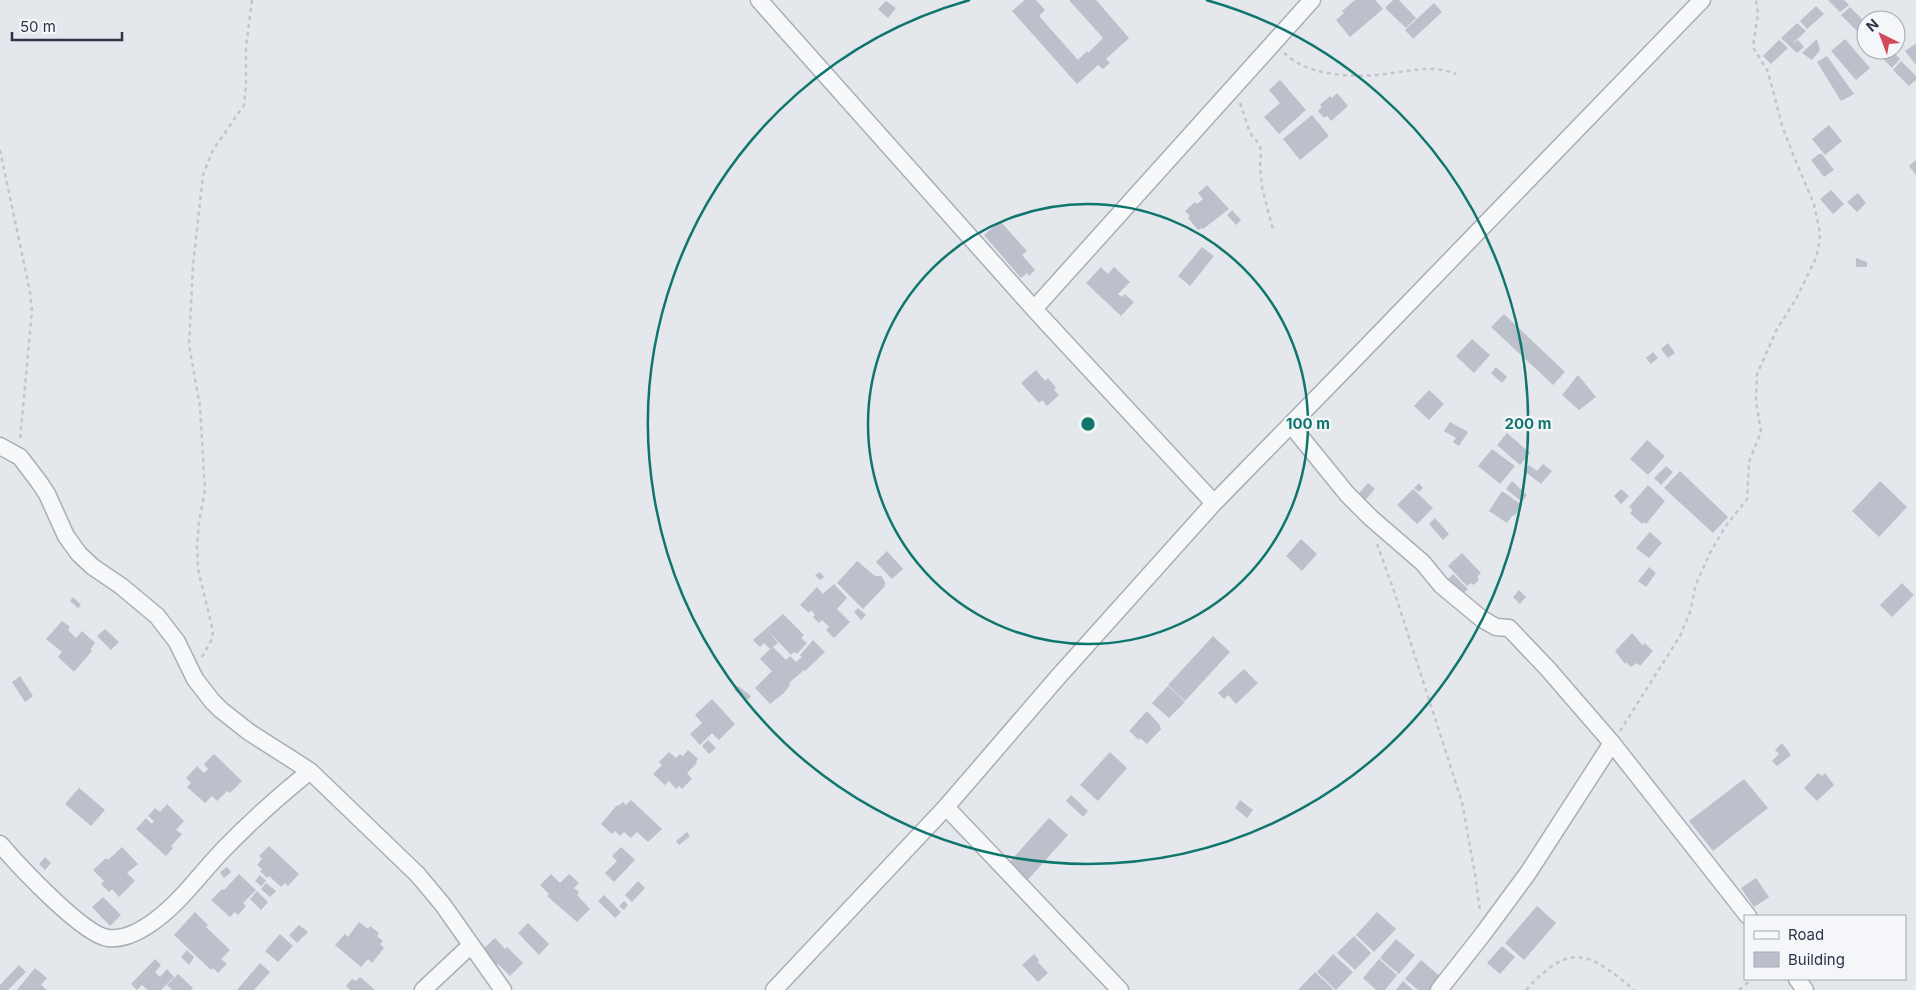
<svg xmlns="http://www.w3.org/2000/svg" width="1916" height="990" viewBox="0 0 1916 990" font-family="Inter,sans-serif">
<rect width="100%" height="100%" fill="#e4e7ec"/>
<path fill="#bbc0ca" d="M1025,0H1036L1045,10L1039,16L1078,60L1087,51L1088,53L1103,38L1069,0H1096L1129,38L1106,59L1110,63L1103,69L1098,65L1077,84L1012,11Z
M1355,0H1375L1383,9L1350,37L1336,20L1344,13L1342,11Z
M1393,0H1399L1416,18L1406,28L1385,8Z
M1828,0H1844L1849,5L1840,12Z
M886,1L896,8L888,18L878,9Z
M1434,3L1442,12L1413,39L1405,30Z
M1816,6L1824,14L1807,29L1800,21Z
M1850,7L1866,23L1857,31L1841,15Z
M1797,23L1806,31L1792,44L1798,40L1804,47L1797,53L1781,38Z
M1866,26V41L1858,33Z
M1817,39L1820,50L1812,60L1802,53Z
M1845,39L1870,68L1856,80L1831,51Z
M1779,40L1788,48L1771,64L1763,56Z
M1915,44L1916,45V65L1905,51Z
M1877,50H1892L1900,59L1892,68L1876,51Z
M1827,56L1854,94L1841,101L1817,62Z
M1901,61L1916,76V80L1909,86L1893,70Z
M1280,80L1306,110L1279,134L1264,117L1280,103L1269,90Z
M1337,93L1348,106L1331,121L1327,116L1324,118L1318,111L1322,107L1320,105L1330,96L1332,98Z
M1312,115L1329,136L1300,160L1283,139Z
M1829,125L1842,141L1825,155L1812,139Z
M1819,154H1822L1834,170L1824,177L1811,160Z
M1916,160V175L1909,166Z
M1207,185L1229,209L1203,229L1202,228L1198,230L1188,218L1190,216L1185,211L1195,202L1197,204L1203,199L1198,193Z
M1831,190L1844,204L1833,214L1820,199Z
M1858,193L1866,203L1857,212L1847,202Z
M1232,210L1241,220L1236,225L1227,215Z
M1000,221L1027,251L1022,255L1035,270L1029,276L1027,273L1021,278L984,235Z
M1202,247L1214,256L1190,286L1178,276Z
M1856,258L1867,262V267H1856Z
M1101,267L1108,274L1114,267L1130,282L1118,294L1122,297L1125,294L1134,302L1121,316L1086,283Z
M1504,314L1565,372L1553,385L1491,327Z
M1472,339L1490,355L1474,373L1456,356Z
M1668,343L1675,353L1668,358L1661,349Z
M1653,352L1658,358L1651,364L1646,358Z
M1496,367L1507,377L1502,383L1491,373Z
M1036,370L1045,381L1048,378L1056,388L1054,390L1059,395L1047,406L1042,400L1039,403L1021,383Z
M1578,375L1596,397L1579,410L1562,395Z
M1429,390L1444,404L1429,420L1414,406Z
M1450,422L1468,432L1459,446L1453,442L1456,438L1444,431Z
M1507,433L1530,453L1520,465L1497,445Z
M1647,440L1665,456L1648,475L1630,459Z
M1492,449L1515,466L1500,484L1478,466Z
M1543,464L1552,471L1541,484L1523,470L1529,465L1537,471Z
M1666,466L1673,472L1661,485L1654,478Z
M1680,471L1728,517L1713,533L1664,488Z
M1512,481L1527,495L1522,502L1506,489Z
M1880,481L1907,507L1879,537L1852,511Z
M1368,483L1375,489L1361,505L1354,499Z
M1419,483L1423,488L1419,492L1414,488Z
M1648,485L1665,501L1646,524L1644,522L1642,524L1630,513L1633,510L1629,507Z
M1413,489L1433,508L1417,524L1397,505Z
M1621,489L1629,496L1621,504L1614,496Z
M1502,491L1522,505L1515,515L1512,516L1507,523L1489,511Z
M1435,518L1449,534L1443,540L1429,524Z
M1650,532L1662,543L1649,558L1636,548Z
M1301,539L1317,554L1302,571L1286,556Z
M887,551L903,569L892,579L876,562Z
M1462,553L1481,573L1477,577L1479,580L1473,585L1471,583L1467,586L1448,566Z
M857,561L875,576H881L885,582V586L863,609L837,583Z
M1649,567L1656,573L1646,587L1638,581Z
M820,572L824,577L820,580L815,575Z
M1453,574L1468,589L1462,595L1447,580Z
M1902,583L1914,595L1892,617L1880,605Z
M834,584L847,598L837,609L850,622L834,638L826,630L829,627L822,620L819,623L813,617L815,615L811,610L809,613L800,605L817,587L823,594Z
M1519,590L1526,597L1520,604L1513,597Z
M73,597L81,605L78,608L70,601Z
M858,608L866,615L861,620L854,612Z
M783,614L804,635L801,638L807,643L797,654L794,652L791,655L768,631L778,643L773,647L786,660L790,656L796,662L802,657L800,655L813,640L825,652L805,671L804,670L789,683L790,685L784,693L770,704L755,688L772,671L760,659L770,649L764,643L760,647L753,640Z
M62,621L70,627L68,630L76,638L82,631L95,643L90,650L92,651L74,672L58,657L62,652L46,639Z
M105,629L119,642L111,650L97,636Z
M1632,633L1643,646L1644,643L1653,651L1640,666L1637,663L1631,667L1626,662L1625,664L1615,651Z
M1213,636L1230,652L1185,701L1168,685Z
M1244,669L1258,683L1236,704L1228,695L1224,699L1218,693Z
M20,676L33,696L25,702L12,682Z
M738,686L751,696L748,700L734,690Z
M1168,686L1185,702L1169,718L1152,703Z
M712,699L735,724L719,740L712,733L700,745L690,734L702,723L695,715Z
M1147,711L1159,724L1161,729L1147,744L1140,738L1139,740L1129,731Z
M708,740L716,748L709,754L702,746Z
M1782,743L1791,755L1777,766L1772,761L1779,754L1775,750Z
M688,750L698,759L696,762L697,763L687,773L692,779L682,789L679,786L676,789L669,781L665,785L653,774L662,765L659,762L669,752L676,758L680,754L683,756Z
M1110,752L1127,768L1098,801L1080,785Z
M214,754L242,781L230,793L227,791L217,801L212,796L205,803L187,787L191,783L186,778L197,766L204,773L208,769L204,764Z
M1818,773L1822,776L1825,773L1834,785L1817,801L1804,788Z
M1744,779L1768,808L1713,851L1689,821Z
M79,788L105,810L91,826L65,804Z
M1071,795L1088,811L1083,817L1066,801Z
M631,800L662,829L648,842L637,832L631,838L624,832L620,836L615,831L612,834L601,824L617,805L618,806L623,802L626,805Z
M1240,800L1253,810L1247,818L1235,808Z
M167,804L184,821L176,830L182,834L171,846L173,848L166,856L136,829L146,818L152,824L154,821L148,816L155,808L160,812Z
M1049,818L1068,835L1025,883L1006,866Z
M687,832L690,836L679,845L676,841Z
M269,846L299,874L288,886L285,883L281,887L269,876L267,878L260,871L262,869L257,865L262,859L259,856Z
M122,847L138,864L127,873L135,881L119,897L112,889L109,892L101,884L104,881L93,870L106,858L108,860Z
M621,847L635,860L614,882L605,873L617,861L612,856Z
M45,857L51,863L45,870L39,864Z
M227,867L231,872L224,878L220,872Z
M239,874L256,890L243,903L246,906L238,915L235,912L230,917L211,900L222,889L224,890Z
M551,874L560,883L569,874L579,883L574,888L579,892L577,895L590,909L577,922L547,896L549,894L540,885Z
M260,875L266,881L261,886L255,881Z
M1756,878L1769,897L1754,907L1741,888Z
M638,881L645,888L632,902L625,895Z
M266,883L276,891L270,897L261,889Z
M257,891L268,902L261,910L250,899Z
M604,895L621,912L615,918L598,901Z
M103,897L121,915L110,926L92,907Z
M624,901L628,905L624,910L619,906Z
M1537,906L1556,923L1524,960L1505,943Z
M195,912L208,925L206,927L230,950L221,959L227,964L218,973L213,968L211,970L174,935Z
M1377,912L1396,929L1374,952L1356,935Z
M359,922L368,929L370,926L379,933L377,936L383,941L380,944L384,948L372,963L368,959L361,967L335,945L345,934L348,937Z
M528,923L549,944L539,955L518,933Z
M299,925L308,932L297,943L289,935Z
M280,934L293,946L278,962L265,951Z
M1354,936L1371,953L1355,970L1337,953Z
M495,938L505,949L507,947L523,963L510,976L498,964L496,966L481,951Z
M1396,939L1415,955L1399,974L1380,958Z
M1502,946L1515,957L1500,974L1487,963Z
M187,950L194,957L189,965L181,957Z
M1034,954L1039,960L1038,962L1048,973L1038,982L1022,965Z
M1333,954L1353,972L1336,990L1317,972Z
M155,959L161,965L155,972L160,977L167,969L174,977L161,990H148L142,985L137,990L131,984Z
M1379,959L1397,975L1385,990H1376L1363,978Z
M1421,960L1442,978L1432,990H1418L1405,979Z
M260,963L270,972L254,990H237Z
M19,965L26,972L8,990H0V985Z
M35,968L47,978L41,985L47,990H17Z
M1315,972L1334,990H1298Z
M178,974L193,988L191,990H172L167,985Z
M360,977L375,990H350L346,986L352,979L356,981Z
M1403,981L1413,990H1396Z"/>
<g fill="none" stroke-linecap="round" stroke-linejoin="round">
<g stroke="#a9aeb7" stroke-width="19">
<path id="minor" d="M759,0L1034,309L1312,0
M1034,309L1214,503
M1291,425L1347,494L1371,518L1423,563L1441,585L1482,619L1496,627L1509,628L1548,669L1612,743L1748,916
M0,446L20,457L39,482L47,494L66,536L79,554L93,567L121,586L157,616L177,642L195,679L212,701L221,710L249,732L310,771L418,875L443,905L503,990
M946,807L1120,990
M0,844C18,865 83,935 108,938C125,940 144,929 157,919C182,900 201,873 223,850C250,822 279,796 310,771
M1797,979L1805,990
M423,990L470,946
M774,990L946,807L1058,677L1214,503L1346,368L1702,0
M1439,990L1483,934L1528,873L1612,743"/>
</g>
<path stroke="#c2c5cb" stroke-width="2.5" stroke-dasharray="4 4" stroke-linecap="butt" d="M1284,53C1289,57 1294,62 1300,64C1319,75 1354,77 1376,75C1404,73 1429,63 1456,74
M1240,103L1250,133L1259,144L1261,150L1260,168L1262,187L1273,230
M0,150L30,292L32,311L20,440
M1377,544L1394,591L1462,802L1475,874L1480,911
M202,657L213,637L212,627L198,569L197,547L199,522L205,490L200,407L189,345L193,266L203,175L213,150L244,105L246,84V46L252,0
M1620,731L1680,636L1690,612L1696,584L1710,553L1725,527L1747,499L1749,462L1761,432L1756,401L1757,374L1777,329L1796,299L1816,258L1819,244L1820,233L1814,204L1794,157L1782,125L1768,72L1753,47L1758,14L1756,0
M1526,990C1570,942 1588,951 1634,990
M1739,990L1752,979"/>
<use href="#minor" stroke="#f7f8fa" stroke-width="16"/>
</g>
<g fill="none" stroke="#0f766e" stroke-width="2.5">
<circle cx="1088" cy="424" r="220"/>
<path d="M1206 0A440 440 0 1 1 970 0"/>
</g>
<circle cx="1088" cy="424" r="8" fill="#0f766e" stroke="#f4f6f9" stroke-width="2.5"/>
<g font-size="15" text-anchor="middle" font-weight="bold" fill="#0f766e" stroke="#f4f6f9" stroke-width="4.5" stroke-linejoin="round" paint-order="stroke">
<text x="1308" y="429">100 m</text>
<text x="1528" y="429">200 m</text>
</g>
<rect x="1744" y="915" width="162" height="65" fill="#f4f6f9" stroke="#a4a8b1"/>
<rect x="1754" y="931" width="25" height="8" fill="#f7f8fa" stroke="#a4a8b1"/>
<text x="1788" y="940" font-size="15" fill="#2b3445">Road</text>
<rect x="1754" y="952" width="25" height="15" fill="#bbc0ca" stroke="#a4a8b1"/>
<text x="1788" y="965" font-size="15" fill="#2b3445">Building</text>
<g transform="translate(1881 35) rotate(318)"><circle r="24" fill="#f4f6f9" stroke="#a4a8b1"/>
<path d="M0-4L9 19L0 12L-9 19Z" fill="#d1495b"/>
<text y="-8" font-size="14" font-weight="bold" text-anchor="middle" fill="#2b3445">N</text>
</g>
<path d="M12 32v8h110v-8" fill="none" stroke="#2b3445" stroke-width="2.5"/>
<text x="20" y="32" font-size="15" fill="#2b3445" stroke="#f4f6f9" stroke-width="4" paint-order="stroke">50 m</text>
</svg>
